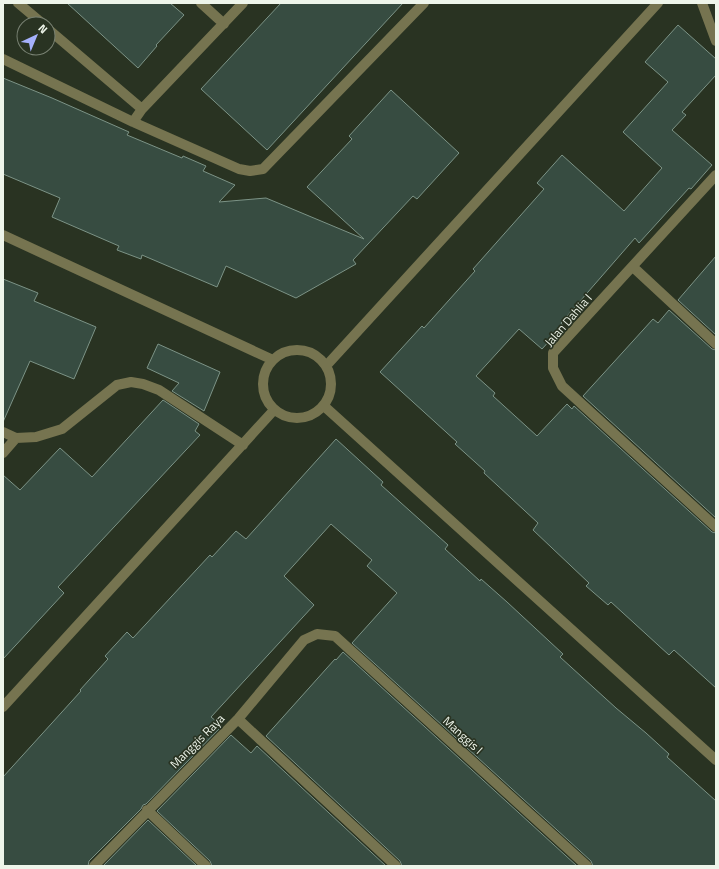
<svg xmlns="http://www.w3.org/2000/svg" width="719" height="869" viewBox="0 0 719 869" font-family="'Titillium Web',sans-serif">
<rect width="100%" height="100%" fill="#293322"/>
<path fill="#374c41" stroke="#7c9386" d="M67,3H170L184,15L156,45L157,46L138,68Z
M281,3H403L267,150L201,89Z
M678,25L716,59V75L682,112L686,115L672,130L712,165L691,189L689,188L639,243L635,238L561,323L563,326L542,349L519,329L476,376L495,393L493,396L537,436L567,404L572,409L574,406L712,532L716,533V688L674,650L669,655L611,602L608,605L586,586L589,583L533,530L538,523L484,473L485,471L455,444L457,442L380,372L422,326L424,328L475,271L473,269L544,189L537,183L562,155L624,211L662,168L623,132L668,82L645,62Z
M3,78L52,98L129,132L127,135L182,158L183,156L206,166L203,171L235,185L219,202L266,198L364,239L307,187L352,139L349,136L391,90L459,153L417,199L413,196L353,260L356,264L296,298L226,266L217,287L142,255L141,259L117,250L119,246L52,217L60,198L3,174Z
M716,256V335L678,300Z
M3,279L38,293L34,301L96,327L74,379L30,361L3,422Z
M669,310L712,349L716,350V518L583,396L653,319L658,323Z
M158,344L220,372L204,411L172,391L179,383L147,368Z
M163,400L199,424L195,431L200,435L58,587L64,593L3,659V475L20,490L60,448L92,477Z
M336,439L383,482L381,485L448,545L445,549L480,581L481,579L507,602L563,654L560,657L616,708L646,733L669,754L667,757L716,801V866H593L591,861L352,643L397,593L367,566L372,560L331,524L284,576L314,605L211,717L222,726L146,804L143,805L141,809L89,861L88,866H3V777L81,691L80,690L108,659L105,656L127,632L133,638L210,555L212,557L236,531L246,539Z
M343,652L577,866H402L400,861L266,736L335,659L336,660Z
M231,735L251,753L257,746L386,866H212L210,861L157,811Z
M148,820L197,866H103Z"/>
<g fill="none" stroke-linecap="round" stroke-linejoin="round">
<path stroke="#767450" stroke-width="10" d="M18,3L43,24
M201,3L224,24
M702,3L716,41
M48,29L142,109
M3,59L133,122L239,169L250,171L263,169L424,3
M133,122L142,109L243,3
M716,175L553,353V368L562,386L716,527
M3,235L273,360
M633,267L716,344
M263 384a34 34 0 1 1 68 0a34 34 0 1 1-68 0Z
M326,366L658,3
M324,406L716,760
M3,432L16,438L36,437L62,429L117,385L131,382L143,384L159,390L243,445
M3,453L16,438
M3,707L274,410
M238,719L396,866
M147,810L206,866
M94,866L238,719L304,640L317,634L335,636L587,866"/>
</g>
<g text-anchor="middle" dominant-baseline="central" stroke-width="3.5" stroke-linejoin="round" paint-order="stroke">
<g font-size="12" fill="#eef5ea" stroke="#293322">
<text transform="translate(568 320) rotate(-49)">Jalan Dahlia I</text>
<text transform="translate(463 735) rotate(42)">Manggis I</text>
<text transform="translate(197 741) rotate(-45)">Manggis Raya</text>
</g>
</g>
<rect width="719" height="869" fill="none" stroke="#eef5ea" stroke-width="8"/>
<g transform="translate(36 36) rotate(44)"><circle r="19" fill="#293322" stroke="#788172"/>
<path d="M0-3L7 15L0 10L-7 15Z" fill="#a5b1fc"/>
<text y="-6" font-size="11" font-weight="bold" text-anchor="middle" fill="#eef5ea">N</text>
</g>
</svg>
